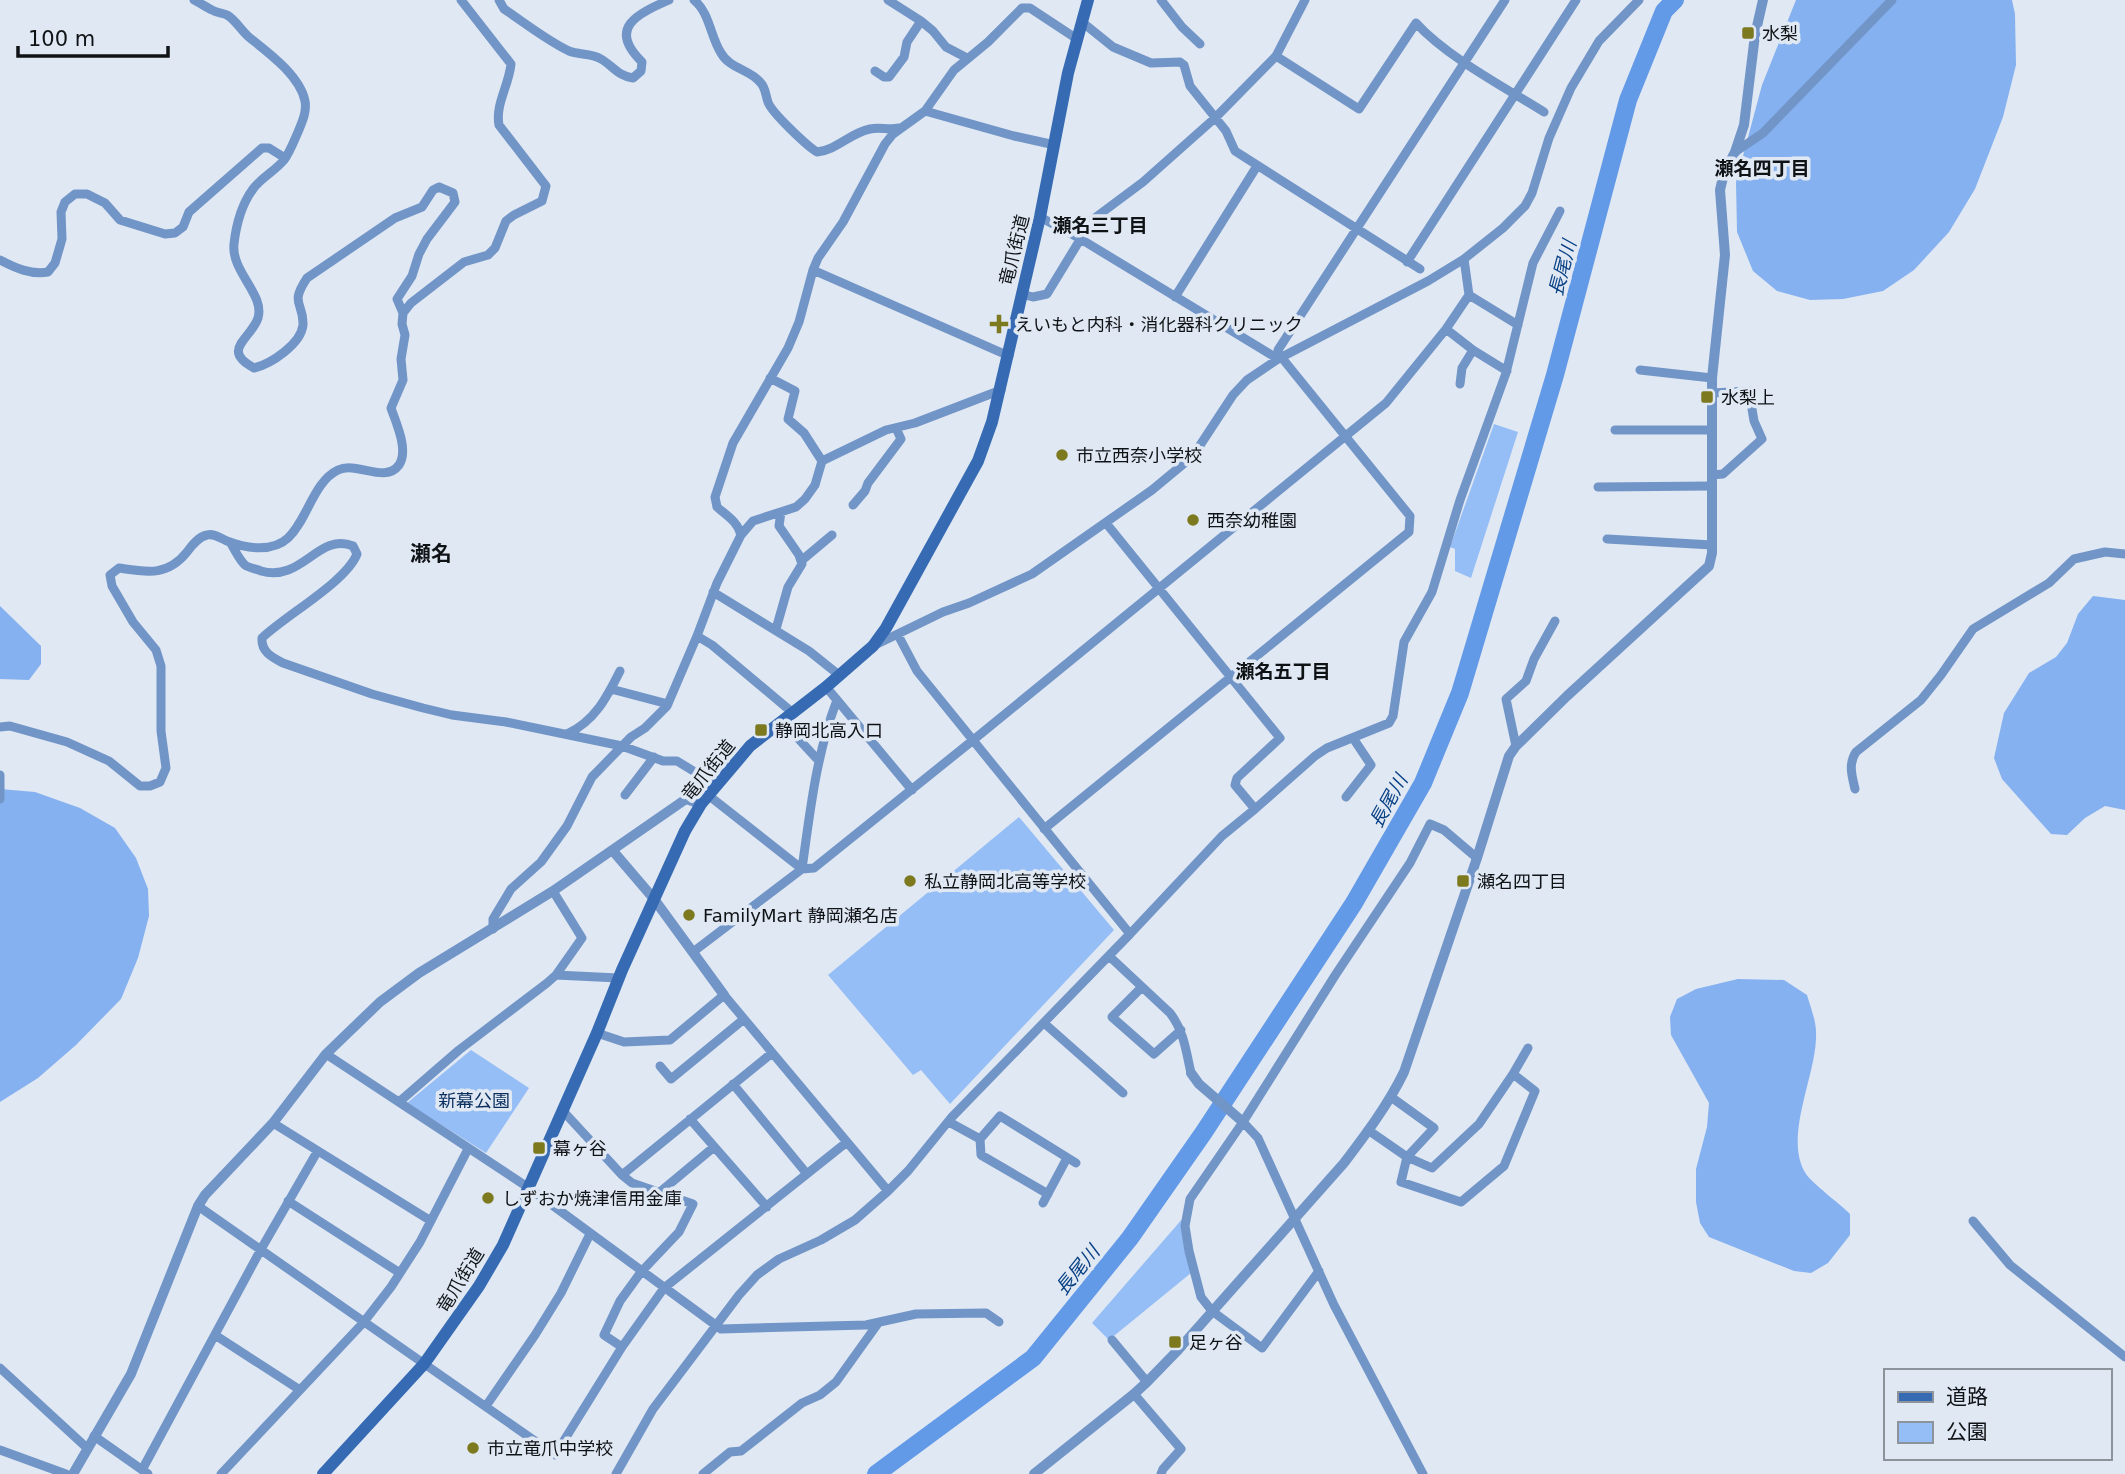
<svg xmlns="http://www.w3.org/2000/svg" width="2125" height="1474" viewBox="0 0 2125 1474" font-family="'DejaVu Sans','Noto Sans JP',sans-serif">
<rect width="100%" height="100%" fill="#e0e8f3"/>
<path fill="#96bef6" d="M1494,424L1518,432L1471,578L1455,571V549L1450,547Z
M1019,817L1114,930L950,1104L921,1070L913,1075L828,975Z
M471,1050L529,1088L486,1153L407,1103Z
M1183,1218L1191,1273L1109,1340L1092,1323Z"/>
<path fill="#85b1f0" d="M1796,0H2012L2015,14L2016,65L2003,117L1975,189L1949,232L1914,270L1883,291L1843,299L1810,300L1777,291L1753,271L1737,232L1736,182L1762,85Z
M2093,596L2125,600V810L2105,806L2085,818L2067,835L2051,834L2002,779L1994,758L2004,713L2029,673L2056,657L2067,643L2078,614Z
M0,606L41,646V664L29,680L0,679Z
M0,789L35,792L80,808L115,828L136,858L148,889L149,916L138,958L121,999L76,1045L38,1078L0,1102Z
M1738,979L1784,980L1807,995C1810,1006 1816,1020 1816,1032C1818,1073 1782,1137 1806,1174C1813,1184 1839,1203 1850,1214V1235L1828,1263L1811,1273L1794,1271L1709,1237L1700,1223L1696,1202V1169L1707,1127L1709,1103L1671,1035L1670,1017L1677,999L1696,989Z"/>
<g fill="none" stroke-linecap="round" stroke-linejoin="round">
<path stroke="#639ae7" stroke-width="18" d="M876,1474L1033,1358L1130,1238L1204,1132L1354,903L1423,783L1460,693L1555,375L1628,100L1664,11L1675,0"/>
<path stroke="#7295c7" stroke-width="9" d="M194,0C200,3 206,7 212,10C217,13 223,13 227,15C236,20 242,32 250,38C269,53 300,76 305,101C307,112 302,122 298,132C294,141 290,152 284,160C275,171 261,178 253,189C242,204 236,226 234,244C231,272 265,294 258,318C251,339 220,350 254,368C271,364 301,344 303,325C304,302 289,305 307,278L395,218L422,207L433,190L439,187L453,193L455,202L427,239L419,254L412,276L397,299L403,313
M499,0L504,9C525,23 546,40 569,51C579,55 591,53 601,59C613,66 618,76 633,78L641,71L642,62C607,28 637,14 669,0
M694,0C710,13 710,36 721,53C730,69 749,69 760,82C766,88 765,94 768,102C771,112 807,146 817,152C837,150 850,133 870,129C879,127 889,130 899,128
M888,0L921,21L933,31L946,47L967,58
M1161,0L1182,27L1200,44
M1082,22L1113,47L1151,63L1180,62L1184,65L1190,86L1226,131L1235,151L1420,269
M1276,56L1359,109L1416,23C1447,57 1504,87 1544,112
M875,71L884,77H889L904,57L907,42L921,21
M925,111L1014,136L1055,145
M1735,152L1763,133L1892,0
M1040,217L1079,238L1278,359
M0,260C15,268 31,275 48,272L55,263L62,239L61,212L65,202L75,194H87L105,203L120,220L165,234L175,233L183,227L189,212L262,148H269L285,158
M1407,262L1576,0
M813,270L1009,356
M1021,294L1033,297L1047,294L1092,220L1143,182L1215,118L1276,56L1305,0
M1469,295L1518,325
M1175,297L1257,166
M1446,329L1473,350L1507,371
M1278,359V350L1505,0
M1640,370L1712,378
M770,378L795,391L788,419L804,433L822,461
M1460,384L1462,368L1473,350
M1615,430H1712
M1712,475L1723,474L1762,439L1754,421L1749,391L1712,393
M1598,487L1712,486
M853,505L865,491L868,483L901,439L896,428
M741,535L753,521L796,507L805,499L815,485L822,461L886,430L915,423L1001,390
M1607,539L1712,545
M230,542C234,548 239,560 245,565C249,568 257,569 261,571C302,583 318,532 353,546L357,554C346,582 286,615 262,638C261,652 272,657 283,663L372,694L423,708L452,715L506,722L622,746L663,761H677L716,785
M801,561L832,535
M713,592L809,651L839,675
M776,629L788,587L802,564L799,555L779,526L781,512
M898,635L917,671L1130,934L1222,836L1255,809L1235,785L1237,778L1280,738L1106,523
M697,636L712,645L793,713
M875,645L943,612L969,603L1032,574L1152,490L1193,456L1233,395L1247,380L1278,359L1428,281L1464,259L1503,228L1525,206L1532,193L1549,138L1571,88L1599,41L1639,0
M611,689L668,704
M837,700L912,790
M782,721L818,760
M0,727L10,726L67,742L109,761L140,786H150L160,782L166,768L161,731V666L156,650L133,622L112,586L110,575L119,568C146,572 167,577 187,552C192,545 198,537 207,535C214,533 220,538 227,541C245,548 272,553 288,538C308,519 313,482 338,470C357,461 385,484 399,465C409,450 396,423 391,408L403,380L401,359L405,335L402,324L403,313L411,303L464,262L488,255L495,248L506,221L514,215L542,201L546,186L499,125C495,105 509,85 511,64L461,0
M567,734C595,721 607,697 620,671
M1516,746L1506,699L1526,681L1534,659L1555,621
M0,775V799
M1855,789C1852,776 1848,764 1856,752L1921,700L1941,675L1973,629L2049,583L2074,559L2105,552L2125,554
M625,795L654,757
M708,795L802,869C810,812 816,755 837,700L826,687
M1346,797L1371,765L1353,738
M1255,809L1315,756L1327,748L1389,723L1393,716L1404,642L1432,592L1460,500L1506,373L1533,263L1560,211
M1044,829L1409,532L1410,516L1282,358
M493,929V919L511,889L541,862L567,826L592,777L631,737L645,728L667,706L697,636L717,583L741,535C738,522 727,516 717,507L715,497L733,443L788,348L799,322L813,270L818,258L843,222L885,144L893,134L925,111L954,70L988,42L1022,8H1030L1077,39
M693,952L802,869L814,868L972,741L1386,403L1446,329L1469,295L1464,259
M1109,956L1170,1013C1184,1031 1186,1051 1191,1073
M556,975L618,978
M1142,987L1112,1017L1154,1054L1181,1030
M1044,1023L1123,1093
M597,1033L624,1042L670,1040L724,995L888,1191
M326,1054L529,1188L721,1329L866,1325L916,1314L986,1313L999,1322
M660,1066L671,1079L744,1019
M1513,1074L1528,1048
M733,1084L807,1174
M399,1102L459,1050L547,983L556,975L582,938L553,891
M563,1111L622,1175L772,1053
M690,1119L767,1207
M949,1122L980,1139L1000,1116L1076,1163
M1243,1122L1258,1138L1334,1305L1423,1474
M273,1123L431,1221
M1368,1130L1407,1157L1401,1182L1461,1202L1504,1166L1535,1091L1513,1074L1479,1124L1432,1168L1407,1157L1434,1128L1391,1097
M980,1139L981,1155L1048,1194
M622,1175L632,1183L693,1204L679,1232L641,1272L620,1301L604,1335L622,1347
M660,1192L714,1147
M288,1201L400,1273
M1043,1203L1067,1158
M198,1206L555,1455L622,1347L664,1288L847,1142
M1973,1221L2010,1265L2125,1357
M1319,1271L1262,1348L1212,1311L1201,1297L1189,1251L1185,1226L1190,1199L1243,1122L1336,974L1410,863L1430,824L1444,830L1477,858
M215,1335L300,1390
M1112,1340L1147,1382
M0,1368L87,1448
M1134,1394L1181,1449L1163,1469L1161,1474
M486,1406L535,1335L561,1293L590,1234
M94,1436L148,1474
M0,1450L66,1474
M142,1470L260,1251L317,1152
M221,1474L363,1323L391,1287L420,1242L468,1149
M616,1474L653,1409L739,1295L757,1275L779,1259L821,1240L855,1220L888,1191L908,1171L951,1118L1130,934
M703,1474L730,1452L741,1451L802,1403L820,1395L836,1382L879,1322"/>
<path stroke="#7295c7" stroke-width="10" d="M613,851L654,899L724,995
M1191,1073L1199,1084L1243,1122
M73,1474L131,1374L198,1206L205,1195L273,1123L326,1054L380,1002L419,973L553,891L686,799L701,804
M1034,1474L1134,1394L1147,1382L1179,1349L1344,1163C1366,1134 1388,1105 1404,1072L1477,858L1509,756L1516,746L1567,696L1709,566L1712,553V378L1725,255L1720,190L1724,173L1735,152L1744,125L1755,35L1763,0"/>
<path stroke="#366bb4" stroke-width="12" d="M323,1474L424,1364L479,1286L503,1245L597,1033L622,970L685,831L701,804L750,746L826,687L873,646L886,628L978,461L992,422L1040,217L1068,73L1088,0"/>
</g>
<g fill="#7d791f" stroke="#e0e8f3" stroke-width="2.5">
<rect x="1741" y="26" width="14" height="14" rx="3.5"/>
<path d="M995.5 313.5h7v7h7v7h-7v7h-7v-7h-7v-7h7z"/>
<rect x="1700" y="390" width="14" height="14" rx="3.5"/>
<circle cx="1062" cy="455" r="7"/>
<circle cx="1193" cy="520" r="7"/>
<rect x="754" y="723" width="14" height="14" rx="3.5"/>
<circle cx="910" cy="881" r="7"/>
<rect x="1456" y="874" width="14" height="14" rx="3.5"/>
<circle cx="689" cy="915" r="7"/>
<rect x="532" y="1141" width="14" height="14" rx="3.5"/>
<circle cx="488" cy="1198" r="7"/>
<rect x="1168" y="1335" width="14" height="14" rx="3.5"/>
<circle cx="473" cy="1448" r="7"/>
</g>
<g text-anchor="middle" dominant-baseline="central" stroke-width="7" stroke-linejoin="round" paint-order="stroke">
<g font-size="18" fill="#101316" stroke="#e0e8f3" text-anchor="start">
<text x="1762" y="33">水梨</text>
<text x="1015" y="324">えいもと内科・消化器科クリニック</text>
<text x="1721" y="397">水梨上</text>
<text x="1076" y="455">市立西奈小学校</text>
<text x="1207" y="520">西奈幼稚園</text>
<text x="775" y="730">静岡北高入口</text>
<text x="924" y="881">私立静岡北高等学校</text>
<text x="1477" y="881">瀬名四丁目</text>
<text x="703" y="915">FamilyMart 静岡瀬名店</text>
<text x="553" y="1148">幕ヶ谷</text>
<text x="502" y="1198">しずおか焼津信用金庫</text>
<text x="1189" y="1342">足ヶ谷</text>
<text x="487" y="1448">市立竜爪中学校</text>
</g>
<g font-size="18" fill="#101316" stroke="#e0e8f3">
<text transform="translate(1014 250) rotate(-76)">竜爪街道</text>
<text transform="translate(708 770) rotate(-51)">竜爪街道</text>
<text transform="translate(460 1280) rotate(-58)">竜爪街道</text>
</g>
<g font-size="18" fill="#092e5e" stroke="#e0e8f3">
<text x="474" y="1100">新幕公園</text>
</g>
<g font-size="19" font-weight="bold" fill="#101316" stroke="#e0e8f3">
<text x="1762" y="168">瀬名四丁目</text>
<text x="1100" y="225">瀬名三丁目</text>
<text x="1283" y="671">瀬名五丁目</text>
</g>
<g font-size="19" font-style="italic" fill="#094185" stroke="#e0e8f3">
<text transform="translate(1562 268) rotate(-75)">長尾川</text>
<text transform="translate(1388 801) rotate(-61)">長尾川</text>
<text transform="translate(1077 1270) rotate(-51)">長尾川</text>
</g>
<g font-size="21" font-weight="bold" fill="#101316" stroke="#e0e8f3">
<text x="431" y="554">瀬名</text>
</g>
</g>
<rect x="1884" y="1369" width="228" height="91" fill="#e0e8f3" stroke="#8d939b" stroke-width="2"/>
<rect x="1898" y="1392" width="35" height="10" fill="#366bb4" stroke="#8d939b" stroke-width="2"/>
<text x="1946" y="1404" font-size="21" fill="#101316">道路</text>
<rect x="1898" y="1422" width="35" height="21" fill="#96bef6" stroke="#8d939b" stroke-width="2"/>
<text x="1946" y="1439" font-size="21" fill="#101316">公園</text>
<path d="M18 46v10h150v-10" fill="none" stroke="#101316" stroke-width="3.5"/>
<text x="28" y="46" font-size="21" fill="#101316" stroke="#e0e8f3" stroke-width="5" paint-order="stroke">100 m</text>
</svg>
